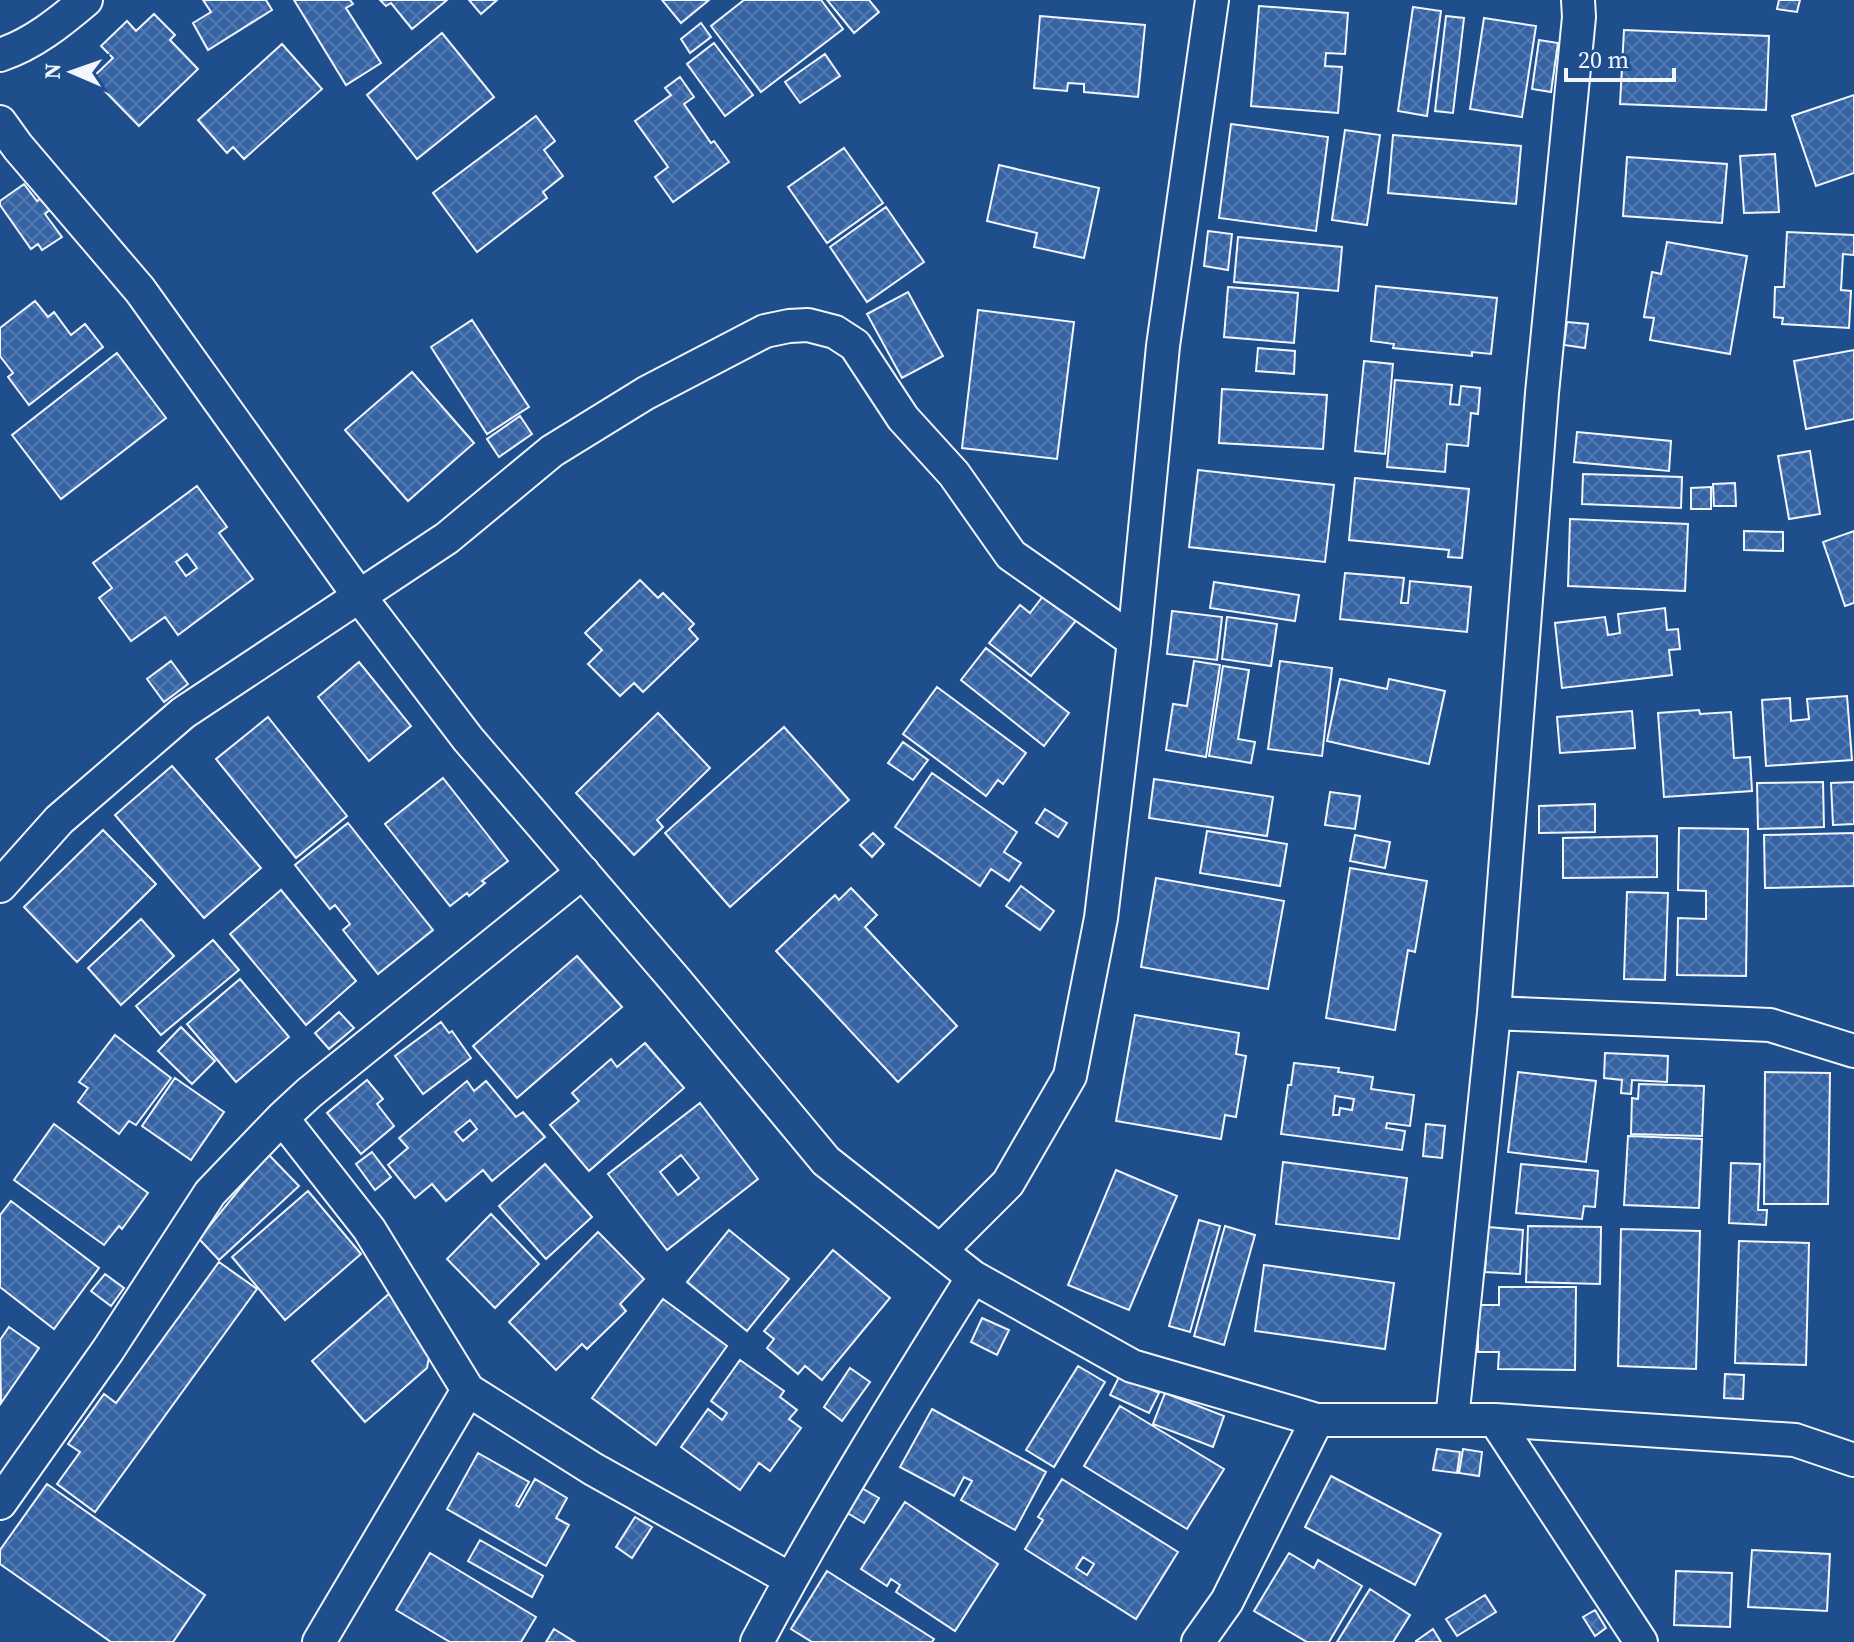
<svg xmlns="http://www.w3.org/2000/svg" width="1854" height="1642" viewBox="0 0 1854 1642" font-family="'Source Serif 4',serif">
<defs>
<pattern id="building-cross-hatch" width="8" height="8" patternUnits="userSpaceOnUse" patternTransform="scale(2)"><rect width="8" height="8" fill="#3563a3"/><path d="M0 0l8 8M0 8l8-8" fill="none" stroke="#537ab1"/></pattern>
</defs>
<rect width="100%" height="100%" fill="#1f4e8c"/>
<path fill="url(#building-cross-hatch)" stroke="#f2f6ff" stroke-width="2" fill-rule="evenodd" d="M203,0H266L272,10L208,50L193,23L211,12Z
M294,0H350L353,4L346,8L381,63L346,85Z
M380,0H447L412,29L391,3L386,6Z
M469,0H497L481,14Z
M662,0H709L681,23Z
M744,0H821L843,29L761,92L711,26Z
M827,0H869L879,12L854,33Z
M1779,0H1800L1797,12L1777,9Z
M1259,6L1348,13L1345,54L1326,53L1325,66L1342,67L1338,113L1251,106Z
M1413,7L1441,11L1427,116L1398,111Z
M154,14L175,35L170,40L198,69L139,126L92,78L113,58L101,46L127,21L136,31Z
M1040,16L1145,25L1138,97L1084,92V84L1068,83L1067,91L1034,88Z
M1446,16L1464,18L1453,113L1435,111Z
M1484,18L1536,26L1522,117L1470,109Z
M701,23L711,37L690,53L681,39Z
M1624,30L1769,36L1766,110L1620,104Z
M442,33L494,97L417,159L367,95Z
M1539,40L1558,43L1551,92L1532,89Z
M714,43L753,95L725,116L687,64Z
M282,44L322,89L244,159L233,147L227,153L198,120Z
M825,54L840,76L800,103L785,82Z
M680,77L694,97L684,104L711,143L714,141L729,162L673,202L655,177L668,167L635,121L671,95L665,88Z
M1854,95V173L1816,186L1792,116Z
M536,116L555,141L544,150L563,176L543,192L547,198L477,252L433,193Z
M1231,124L1328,137L1316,231L1219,218Z
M1345,130L1380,135L1367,225L1332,220Z
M1393,135L1521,146L1516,204L1388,193Z
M844,148L883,203L827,243L788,187Z
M1775,154L1779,212L1744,213L1740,156Z
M1627,157L1727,164L1722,223L1623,216Z
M999,165L1099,188L1084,258L1034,247L1037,233L987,221Z
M24,184L37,201L45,195L53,207L45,214L62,237L42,250L38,244L31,249L0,205V201Z
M886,207L924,262L867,302L830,247Z
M1208,231L1232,234L1228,270L1204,266Z
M1787,232L1854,235V255L1843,254L1841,290L1851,291L1849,328L1782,324L1783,318L1774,317L1775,287H1784Z
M1238,237L1342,247L1338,291L1234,282Z
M1667,242L1747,256L1730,354L1650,340L1654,318L1644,317L1652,272L1661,274Z
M1376,286L1497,298L1491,354L1472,352V356L1393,348L1394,344L1371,341Z
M1228,287L1298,293L1294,343L1224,337Z
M908,292L943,356L902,378L867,314Z
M35,301L48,317L54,312L71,335L85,324L103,347L29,405L8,377L13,373L0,356V328Z
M978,310L1074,322L1057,459L962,448Z
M472,320L529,407L487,434L431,347Z
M1567,322L1588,324L1585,348L1564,345Z
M1258,348L1295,351L1294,374L1256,371Z
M1854,350V419L1806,429L1794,361Z
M117,353L166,418L61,499L12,435Z
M1364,361L1393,364L1385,454L1355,451Z
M412,372L474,443L408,501L345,430Z
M1395,380L1452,385L1450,404L1459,405L1461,386L1480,388L1478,414L1471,413L1468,446L1447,444L1445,472L1387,467Z
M1222,389L1327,395L1323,449L1219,443Z
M520,416L532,434L499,457L487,439Z
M1577,432L1671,441L1669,471L1574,462Z
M1810,451L1820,514L1789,519L1778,456Z
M1198,470L1334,485L1325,562L1189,547Z
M1583,474L1682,477L1681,508L1582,504Z
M1355,478L1469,489L1462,558L1448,557L1449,550L1349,540Z
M1735,483L1736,506H1714L1713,484Z
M197,486L227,527L219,533L253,579L178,635L165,617L131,641L99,598L112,588L93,563ZM187,554L197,568L186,576L176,562Z
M1711,487V509H1691V488Z
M1570,519L1688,524L1685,591L1568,586Z
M1744,531L1783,532V551L1744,550Z
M1854,531V603L1845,606L1823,542Z
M1345,573L1404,578L1401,603H1408L1410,581L1471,587L1467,632L1340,619Z
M640,580L658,598L663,593L694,624L689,629L698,639L643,692L634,683L620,696L588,664L602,650L585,633Z
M1214,582L1299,595L1295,621L1210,608Z
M1047,591L1079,617L1031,676L989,643L1020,605L1030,613Z
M1665,608L1667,630L1678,629L1680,649L1669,650L1672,675L1562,688L1555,623L1605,617L1608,635L1620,633L1618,614Z
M1172,611L1222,617L1217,660L1167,654Z
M1227,617L1277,624L1271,666L1222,659Z
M986,648L1069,713L1044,746L961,680Z
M171,661L188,684L164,702L147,679Z
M1194,661L1220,665L1206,757L1166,750L1173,704L1187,706Z
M1280,661L1332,668L1322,756L1268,749Z
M359,662L411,726L369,761L318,697Z
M1223,666L1249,670L1238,739L1255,742L1251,763L1209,756Z
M1340,679L1387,689L1389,679L1445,691L1429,764L1327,741Z
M937,687L1026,753L1003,784L998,780L986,796L903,734Z
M1847,696L1852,760L1766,766L1762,700L1790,698L1791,721L1809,719L1807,699Z
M1699,710L1700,714L1731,712L1734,758L1750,757L1752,791L1664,797L1658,713Z
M1632,711L1635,748L1560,753L1557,717Z
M658,713L710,768L657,820L663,827L634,855L576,793Z
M268,717L347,816L296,858L216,759Z
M784,727L849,800L730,907L665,833Z
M903,742L928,760L913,780L888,763Z
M172,766L261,868L204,918L115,815Z
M932,773L1017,832L1004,852L1021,863L1009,881L991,869L980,886L895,827Z
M443,778L508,861L482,881L485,883L469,896L467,893L450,906L385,824Z
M1154,779L1273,797L1267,836L1149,818Z
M1823,782L1824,827L1758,829L1757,783Z
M1854,782V824L1833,825L1831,783Z
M1330,792L1360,796L1355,829L1325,825Z
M1595,804V832L1539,833V806Z
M1045,809L1067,823L1058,837L1036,823Z
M348,823L433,930L378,974L343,930L350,924L335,905L330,909L295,865Z
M1679,828L1748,829L1746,976L1677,975L1678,918L1706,919V891L1678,890Z
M103,830L156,884L77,962L24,907Z
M1207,831L1287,844L1280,886L1200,873Z
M873,833L884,844L872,857L860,845Z
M1854,833V886L1765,888L1764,835Z
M1355,835L1390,842L1385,868L1350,861Z
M1657,836V877L1563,878V838Z
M1350,868L1427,881L1415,952L1408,950L1395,1030L1326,1018Z
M1156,878L1284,901L1268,989L1141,967Z
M1021,886L1054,911L1040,930L1006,906Z
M851,888L877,915L865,927L957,1026L898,1082L776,951L835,895L839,900Z
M281,890L356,981L306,1025L230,934Z
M1627,892L1668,893L1665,980L1624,979Z
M141,919L174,956L121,1005L88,968Z
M213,940L239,970L161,1035L136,1006Z
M577,956L622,1007L517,1098L473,1046Z
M240,979L289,1037L236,1082L187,1024Z
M339,1012L354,1028L329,1049L315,1033Z
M1135,1015L1239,1033L1236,1054L1246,1056L1236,1117L1225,1115L1221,1139L1116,1121Z
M441,1022L449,1033L452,1031L471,1058L423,1094L395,1056Z
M181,1027L215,1061L192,1084L158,1051Z
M115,1035L171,1078L136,1125L129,1121L119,1134L78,1102L88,1088L79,1082Z
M645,1043L684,1088L589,1171L550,1125L579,1101L572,1093L611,1059L617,1067Z
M1605,1053L1668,1056L1667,1082L1632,1080L1631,1094L1621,1093L1622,1080L1604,1078Z
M1294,1063L1339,1068L1338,1072L1373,1077L1371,1089L1414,1095L1410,1126L1387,1123L1386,1128L1405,1131L1402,1150L1281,1134L1288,1085H1291ZM1335,1096L1354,1099L1352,1110L1340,1108L1339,1115H1333Z
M1518,1072L1596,1081L1586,1162L1508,1152Z
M1765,1072L1830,1073L1828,1204H1764Z
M175,1078L224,1112L191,1160L142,1126Z
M367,1080L383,1099L377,1104L394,1126L361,1154L327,1113Z
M467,1081L474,1091L486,1081L516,1117L523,1112L545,1137L492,1181L483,1170L446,1201L432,1184L415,1198L388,1165L408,1148L399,1138ZM470,1120L477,1129L463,1141L455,1132Z
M1639,1084L1704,1086L1702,1136L1631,1134L1632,1098L1638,1099Z
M700,1103L758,1179L667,1250L608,1174ZM681,1155L699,1178L678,1195L660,1172Z
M54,1124L148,1193L122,1229L119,1226L104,1245L14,1180Z
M1426,1124L1445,1126L1442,1158L1423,1156Z
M1628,1136L1702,1139L1699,1208L1624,1205Z
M372,1152L391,1177L375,1190L356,1164Z
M268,1154L299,1186L219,1260L199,1239Z
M1283,1162L1407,1178L1399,1239L1276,1224Z
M1731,1163L1760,1164L1758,1210H1767L1766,1225L1729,1223Z
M545,1164L592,1217L546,1259L499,1206Z
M1521,1164L1598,1171L1595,1207L1584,1206L1582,1219L1516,1213Z
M1116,1170L1177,1196L1129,1310L1068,1285Z
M308,1191L361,1254L285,1320L232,1257Z
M11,1201L99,1268L54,1329L0,1287V1215Z
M491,1214L539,1264L495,1308L447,1259Z
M1199,1220L1220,1226L1190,1332L1169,1326Z
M1225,1226L1255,1235L1224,1345L1194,1336Z
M1528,1226L1601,1227L1600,1284L1526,1282Z
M1488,1227L1523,1230L1520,1274L1485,1272Z
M1621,1229L1700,1231L1696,1369L1618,1366Z
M729,1230L789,1279L747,1331L687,1282Z
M598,1232L644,1279L620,1304L626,1311L587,1349L582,1344L556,1370L509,1322Z
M1739,1241L1809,1243L1806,1365L1735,1363Z
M833,1250L890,1298L822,1380L805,1366L798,1374L767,1348L774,1339L764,1331Z
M219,1262L257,1289L95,1512L57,1484L80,1452L68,1444L104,1394L116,1403Z
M1264,1265L1394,1283L1385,1349L1255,1331Z
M105,1274L124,1288L111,1306L91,1291Z
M1499,1287H1576L1575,1370L1498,1369L1499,1352H1478V1305H1499Z
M390,1293L432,1341L427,1368L365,1422L312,1361Z
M663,1299L727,1346L656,1445L592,1398Z
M982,1318L1009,1330L997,1355L971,1342Z
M9,1327L39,1348L1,1403L0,1340Z
M740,1360L784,1391L780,1397L797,1410L789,1419L801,1428L770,1471L759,1463L740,1490L681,1447L708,1409L722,1420L727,1413L711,1401Z
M1078,1366L1105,1382L1054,1467L1026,1450Z
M850,1368L870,1382L842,1421L824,1407Z
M1725,1374L1744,1375L1743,1399L1724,1398Z
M1120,1375L1159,1393L1149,1413L1110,1395Z
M1165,1393L1224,1416L1213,1447L1153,1424Z
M1120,1406L1224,1469L1187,1529L1084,1466Z
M932,1409L1046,1472L1015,1530L961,1500L972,1481L964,1477L954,1496L900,1467Z
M1437,1449L1460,1452L1457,1473L1433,1470Z
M1463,1449L1482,1452L1479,1476L1459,1473Z
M478,1453L529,1482L516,1505L519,1507L535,1479L567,1498L556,1518L569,1525L546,1566L447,1509Z
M1331,1476L1441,1534L1415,1585L1305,1527Z
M1062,1479L1178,1552L1136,1619L1025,1549L1043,1520L1038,1517ZM1083,1557L1094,1564L1087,1575L1076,1568Z
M47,1484L205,1595L173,1642H111L0,1564V1550Z
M858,1486L879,1498L864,1523L844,1511Z
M905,1502L998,1564L955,1631L896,1592L900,1585L891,1579L887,1586L861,1569Z
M635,1517L652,1527L632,1558L616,1547Z
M480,1540L543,1576L532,1597L468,1561Z
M1752,1550L1830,1554L1827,1611L1748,1607Z
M430,1553L536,1617L521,1642H450L396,1610Z
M1289,1553L1314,1568L1318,1560L1362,1586L1329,1642H1307L1254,1611Z
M827,1571L934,1639L932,1642H812L791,1629Z
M1676,1571L1732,1573L1730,1627L1674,1625Z
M1370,1589L1410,1615L1393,1642H1337Z
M1485,1595L1496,1612L1457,1636L1446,1619Z
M1595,1610L1606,1628L1595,1636L1583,1617Z
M554,1629L575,1642H546Z
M1433,1629L1441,1642H1416V1641Z"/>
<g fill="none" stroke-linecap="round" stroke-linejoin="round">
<g stroke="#f2f6ff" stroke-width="36">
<path id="street" d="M0,55C33,44 60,22 86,0
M0,122L18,147L140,290L359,596L468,739L677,982L826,1161L973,1277L1132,1366L1317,1420H1495L1795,1440L1854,1460
M0,886L59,820L183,713L447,538L552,451L646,393L765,331L789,326L808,325L835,332L855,345L903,418L954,474L1011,555L1134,641
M1494,1013L1770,1025L1854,1051
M282,1118L369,1229L468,1390L593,1469L790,1579
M940,1251L1008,1183L1070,1076L1101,918L1134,641L1163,346L1212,0
M1452,1420L1494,1013L1542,393L1579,17L1578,0
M1495,1420L1641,1642
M0,1503L108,1350L210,1193L282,1118L309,1093L583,872
M319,1642L468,1390
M757,1642C823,1517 898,1397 973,1277
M1198,1642L1227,1601L1317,1420"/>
</g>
<use href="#street" stroke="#1f4e8c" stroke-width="32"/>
</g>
<g transform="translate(72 72) rotate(272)" stroke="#1f4e8c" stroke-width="6" paint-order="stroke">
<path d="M0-6L14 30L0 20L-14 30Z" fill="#f2f6ff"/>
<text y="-12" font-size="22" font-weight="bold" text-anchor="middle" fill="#f2f6ff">N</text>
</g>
<path d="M1566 68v12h108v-12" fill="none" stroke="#f2f6ff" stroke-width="4"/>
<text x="1578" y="68" font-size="24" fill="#f2f6ff" stroke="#1f4e8c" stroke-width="6" paint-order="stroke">20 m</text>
</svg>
